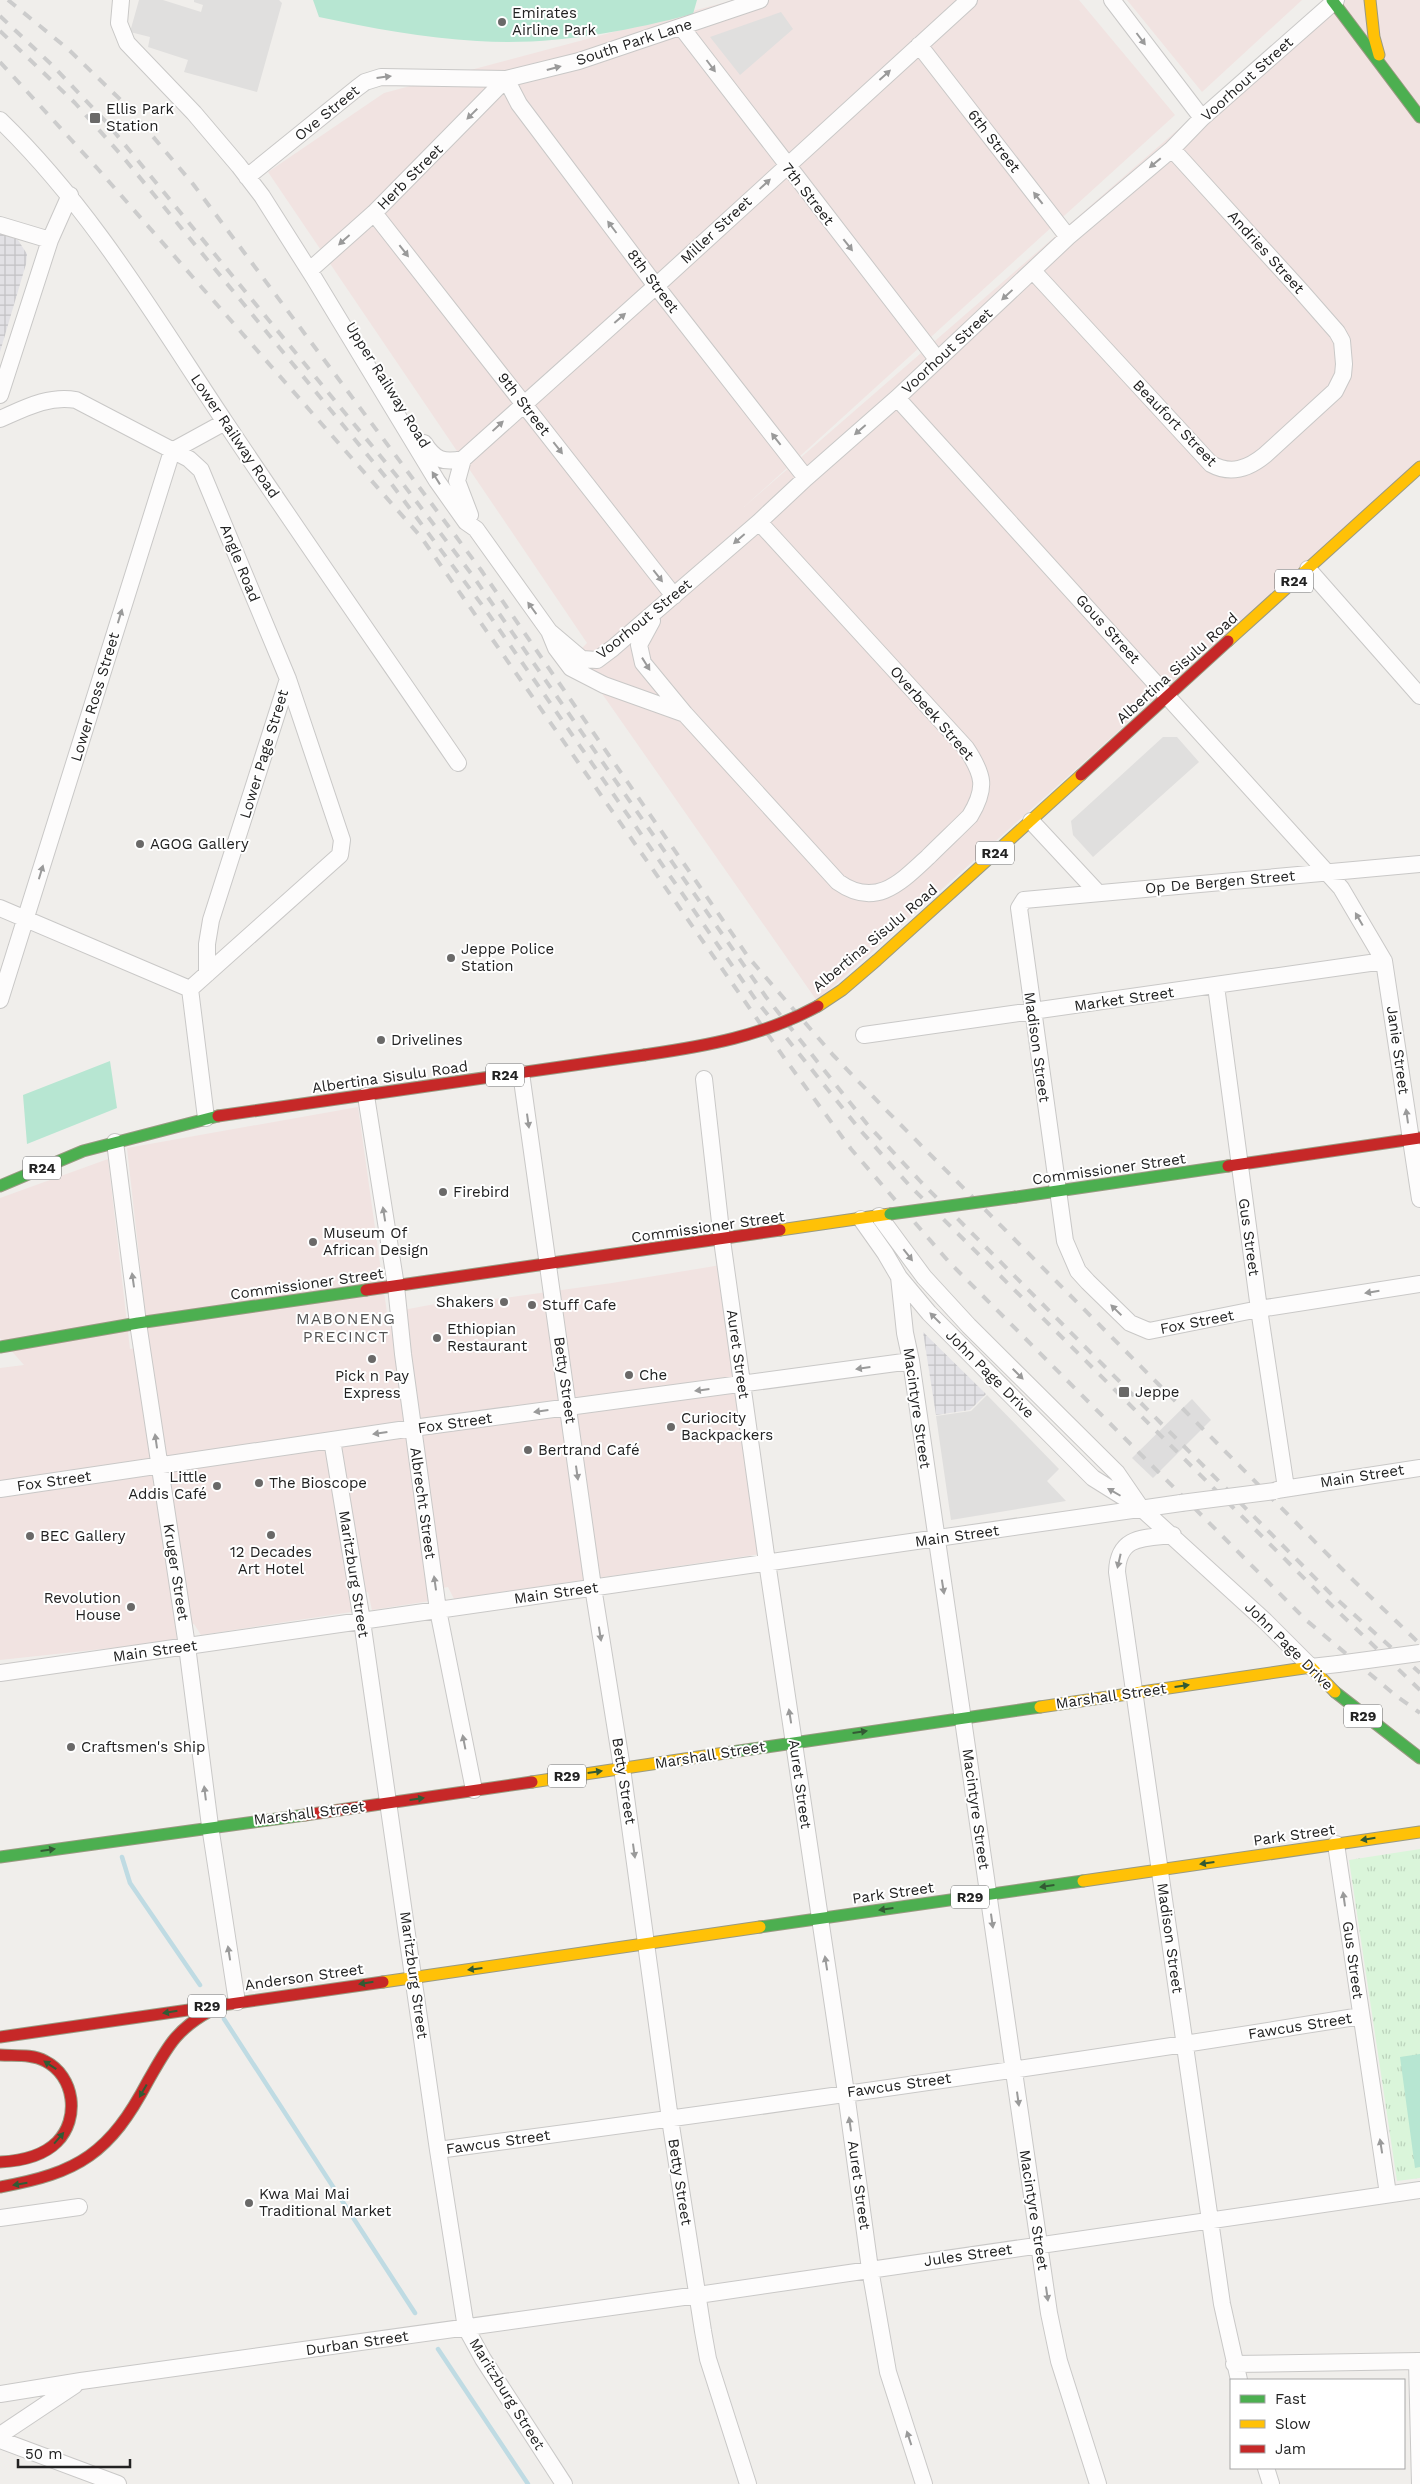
<svg xmlns="http://www.w3.org/2000/svg" width="1420" height="2484" viewBox="0 0 1420 2484" font-family="'Work Sans',sans-serif">
<defs>
<pattern id="park-tufts" width="24" height="20" patternUnits="userSpaceOnUse" patternTransform="scale(1.25)"><rect width="24" height="20" fill="#daf5da"/><path d="M3 7l-1-3M5 7V3M7 7l1-3M15 17l-1-3M17 17v-4M19 17l1-3" fill="none" stroke="#bbd2bb"/></pattern>
<pattern id="plaza-grid" width="8" height="8" patternUnits="userSpaceOnUse" patternTransform="scale(1.25)"><rect width="8" height="8" fill="#e2e1e5"/><path d="M0 4h8M4 0v8" fill="none" stroke="#c2c1c4"/></pattern>
</defs>
<rect width="100%" height="100%" fill="#f0eeeb"/>
<path fill="#f1e3e1" d="M734,0H1079L1175,115L744,507L1327,0H1420V461L817,1001L575,655L587,643L268,172L384,93Z
M1127,0H1302L1202,92Z
M358,1107L387,1313L435,1304L504,1298L612,1283L733,1263L774,1552L454,1599L448,1587L431,1590L430,1601L372,1610L368,1592L349,1594L351,1612L201,1635L194,1624L176,1626L177,1641L0,1660V1368L24,1365L0,1338V1198L108,1159L130,1349L149,1345L127,1148Z"/>
<path fill="url(#park-tufts)" d="M1420,1849V2178L1397,2181L1349,1860Z"/>
<path fill="#b7e6d2" d="M313,0H697L693,14C623,32 550,46 477,41C424,38 371,28 319,17Z
M110,1061L117,1108L27,1144L23,1095Z
M1420,2054V2167L1415,2168L1400,2057Z"/>
<path fill="#e0dfde" d="M139,0H163L201,12L203,5L194,2V0H279L282,3L257,92L184,72L188,60L148,47L150,37L130,32Z
M781,12L793,29L740,75L710,37Z
M1163,737H1177L1199,762L1093,857L1073,835L1071,821Z
M987,1395L1059,1469L1047,1481L1066,1501L951,1520L936,1416L971,1411Z"/>
<path fill="url(#plaza-grid)" d="M0,232L18,240L27,254L26,264L0,352Z
M923,1332L986,1394L970,1410L936,1415Z"/>
<path fill="#dedddd" d="M1192,1399L1211,1420L1153,1478L1132,1458Z"/>
<g fill="none" stroke-linecap="round" stroke-linejoin="round">
<path stroke="#bfdbe3" stroke-width="4.5" d="M122,1857L130,1883L200,1985
M224,2019L415,2313
M438,2349L528,2484"/>
<g stroke="#c9c8c7" stroke-width="18">
<path id="street" d="M121,0L119,23L127,43L194,113L239,166L262,196L314,278L437,481L466,522L476,529L549,631L556,648L571,668L604,685L685,714
M1112,0L1202,118
M682,28L937,359
M919,45L1068,237
M506,79L519,104L656,286L806,478
M0,120C91,208 155,317 225,422C301,536 380,649 458,763
M247,177L357,88L365,82L381,77L506,79L579,61L760,0
M374,213L674,596
M0,225L50,240
M310,270L374,213L506,79
M1033,271L1211,464C1231,475 1248,469 1265,455L1335,391L1343,375L1344,364L1342,341L1337,332L1301,291L1172,149
M0,395L50,240L70,195
M897,398L1341,888L1384,961L1420,1199
M0,419C25,408 49,395 76,400L189,459L201,470L288,679L342,840L340,855L190,989
M424,443C435,460 443,463 463,459
M470,515L457,481L463,459L656,286L969,0
M1308,569L1420,696
M652,621L639,645L643,663L685,714L838,882C876,909 901,882 928,857C942,843 956,830 970,816C987,788 984,775 966,748L759,522
M549,631L582,659L597,660L613,648L759,522L806,478L897,398L1068,237L1172,149L1202,118L1336,0
M1031,821L1098,893
M1420,864L1024,900L1019,908L1065,1241L1078,1271L1088,1282L1130,1323L1149,1331L1259,1309L1420,1284
M0,908L190,989
M207,974V944L211,920L288,679
M1216,986L1259,1309L1286,1488
M190,989L206,1118
M0,1000L172,451L225,422
M864,1035L1384,961
M521,1073L593,1587L622,1768L670,2119L703,2331L708,2359L748,2484
M704,1079L722,1240L767,1562L846,2093L870,2269L888,2372L924,2484
M366,1096L396,1286L403,1354L438,1610L474,1790
M115,1142L138,1323L187,1646L210,1826L237,2002
M861,1219L885,1253L899,1277L929,1313L1093,1478L1141,1508L1117,1473L969,1326L924,1277L879,1216
M899,1277L905,1333L911,1361L1049,2313L1059,2361L1098,2484
M332,1440L362,1621L438,2150L466,2328L483,2359L564,2484
M0,1489L413,1428L911,1361
M1277,1490L1420,1468
M1141,1508L1265,1621L1311,1667L1338,1664
M1173,1535C1145,1538 1118,1535 1117,1572L1222,2304L1239,2380
M0,1673L1181,1503
M1336,1844L1388,2194
M438,2150C746,2109 1054,2066 1361,2016
M0,2218L79,2207
M1417,2361L1420,2484
M1234,2364L1420,2361
M0,2394L81,2381L698,2295L1420,2190
M0,2435L75,2385
M0,2440L118,2484
M1266,2468L1271,2484"/>
</g>
<g stroke="#999a82" stroke-width="13">
<path id="fast" d="M1332,0L1420,117
M0,1186L83,1151L218,1116
M1016,1197L1228,1166
M0,1347L138,1323L366,1290
M1335,1692L1420,1758
M725,1753L1040,1707
M0,1857L305,1815
M760,1927L1083,1881"/>
</g>
<g stroke="#999a82" stroke-width="13">
<path id="slow" d="M1370,0L1374,37L1379,55
M1228,641L1420,467
M818,1006L842,990L877,960L1081,775
M780,1230L890,1214
M1040,1707L1311,1667L1335,1692
M532,1782L725,1753
M1083,1881L1420,1832
M383,1982L760,1927"/>
</g>
<g stroke="#999a82" stroke-width="13">
<path id="jam" d="M1081,775L1228,641
M218,1116L644,1055
M1228,1166L1420,1138
M366,1290L780,1230
M305,1815L532,1782
M0,2037L383,1982
M0,2055C15,2056 32,2054 45,2061C75,2076 80,2119 57,2142C42,2157 20,2161 0,2162
M0,2187C79,2173 110,2153 148,2081C167,2048 175,2030 210,2011"/>
</g>
<use href="#street" stroke="#fdfcfc" stroke-width="16"/>
<use href="#fast" stroke="#4caf50" stroke-width="11"/>
<use href="#slow" stroke="#ffc107" stroke-width="11"/>
<use href="#jam" stroke="#c62828" stroke-width="11"/>
<path stroke="#ccc" stroke-width="4" stroke-dasharray="10 10" stroke-linecap="butt" d="M8,0L68,49L127,106L193,184L481,570L749,958L833,1055L886,1110L1353,1580L1420,1644
M0,16L52,65L107,123L400,480L473,576L766,997L867,1124L921,1182L1332,1595L1420,1673
M0,31L75,103L123,157L393,486L485,609L756,1000L861,1131L909,1185L1326,1600L1420,1690
M0,62L97,168L421,537L785,1059L851,1149L949,1262L1306,1620L1395,1695L1420,1713"/>
<g stroke="#c9c8c7" stroke-width="18" stroke-linecap="butt">
<path id="street-bridge" d="M1181,1503L1275,1491
M1338,1664L1420,1653"/>
</g>
<g stroke="#999a82" stroke-width="13" stroke-linecap="butt">
<path id="fast-bridge" d="M890,1214L1016,1197"/>
</g>
<g stroke="#999a82" stroke-width="13" stroke-linecap="butt">
<path id="jam-bridge" d="M644,1055C706,1046 763,1036 818,1006"/>
</g>
<use href="#street-bridge" stroke="#fdfcfc" stroke-width="16"/>
<use href="#fast-bridge" stroke="#4caf50" stroke-width="11"/>
<use href="#jam-bridge" stroke="#c62828" stroke-width="11"/>
</g>
<defs><path id="oneway-solid" d="M-6-.8H1V-3.2L6.5 0L1 3.2V.8H-6Z" transform="scale(1.25)"/></defs>
<g fill="#9a9a9a">
<use href="#oneway-solid" transform="translate(1141 39) rotate(53)"/>
<use href="#oneway-solid" transform="translate(711 66) rotate(53)"/>
<use href="#oneway-solid" transform="translate(554 68) rotate(-15)"/>
<use href="#oneway-solid" transform="translate(885 75) rotate(-42)"/>
<use href="#oneway-solid" transform="translate(384 77) rotate(-7)"/>
<use href="#oneway-solid" transform="translate(472 114) rotate(135)"/>
<use href="#oneway-solid" transform="translate(1155 163) rotate(140)"/>
<use href="#oneway-solid" transform="translate(765 184) rotate(-43)"/>
<use href="#oneway-solid" transform="translate(1038 198) rotate(-128)"/>
<use href="#oneway-solid" transform="translate(612 227) rotate(-127)"/>
<use href="#oneway-solid" transform="translate(344 240) rotate(138)"/>
<use href="#oneway-solid" transform="translate(848 245) rotate(52)"/>
<use href="#oneway-solid" transform="translate(404 251) rotate(52)"/>
<use href="#oneway-solid" transform="translate(1007 295) rotate(137)"/>
<use href="#oneway-solid" transform="translate(620 318) rotate(-41)"/>
<use href="#oneway-solid" transform="translate(498 426) rotate(-43)"/>
<use href="#oneway-solid" transform="translate(860 430) rotate(139)"/>
<use href="#oneway-solid" transform="translate(776 439) rotate(-128)"/>
<use href="#oneway-solid" transform="translate(558 448) rotate(52)"/>
<use href="#oneway-solid" transform="translate(436 478) rotate(-122)"/>
<use href="#oneway-solid" transform="translate(739 539) rotate(139)"/>
<use href="#oneway-solid" transform="translate(658 576) rotate(52)"/>
<use href="#oneway-solid" transform="translate(532 608) rotate(-126)"/>
<use href="#oneway-solid" transform="translate(120 616) rotate(-73)"/>
<use href="#oneway-solid" transform="translate(646 664) rotate(58)"/>
<use href="#oneway-solid" transform="translate(41 872) rotate(-73)"/>
<use href="#oneway-solid" transform="translate(1359 919) rotate(-120)"/>
<use href="#oneway-solid" transform="translate(1407 1116) rotate(-98)"/>
<use href="#oneway-solid" transform="translate(528 1121) rotate(82)"/>
<use href="#oneway-solid" transform="translate(384 1214) rotate(-99)"/>
<use href="#oneway-solid" transform="translate(908 1255) rotate(52)"/>
<use href="#oneway-solid" transform="translate(133 1280) rotate(-98)"/>
<use href="#oneway-solid" transform="translate(1372 1292) rotate(171)"/>
<use href="#oneway-solid" transform="translate(1116 1310) rotate(-136)"/>
<use href="#oneway-solid" transform="translate(935 1318) rotate(-135)"/>
<use href="#oneway-solid" transform="translate(863 1368) rotate(172)"/>
<use href="#oneway-solid" transform="translate(1018 1374) rotate(45)"/>
<use href="#oneway-solid" transform="translate(702 1390) rotate(173)"/>
<use href="#oneway-solid" transform="translate(541 1411) rotate(172)"/>
<use href="#oneway-solid" transform="translate(380 1433) rotate(172)"/>
<use href="#oneway-solid" transform="translate(156 1441) rotate(-98)"/>
<use href="#oneway-solid" transform="translate(577 1473) rotate(82)"/>
<use href="#oneway-solid" transform="translate(1114 1492) rotate(-150)"/>
<use href="#oneway-solid" transform="translate(1119 1561) rotate(103)"/>
<use href="#oneway-solid" transform="translate(435 1583) rotate(-98)"/>
<use href="#oneway-solid" transform="translate(943 1587) rotate(81)"/>
<use href="#oneway-solid" transform="translate(600 1634) rotate(81)"/>
<use href="#oneway-solid" transform="translate(790 1716) rotate(-99)"/>
<use href="#oneway-solid" transform="translate(464 1742) rotate(-101)"/>
<use href="#oneway-solid" transform="translate(205 1793) rotate(-97)"/>
<use href="#oneway-solid" transform="translate(634 1851) rotate(82)"/>
<use href="#oneway-solid" transform="translate(1344 1899) rotate(-98)"/>
<use href="#oneway-solid" transform="translate(992 1921) rotate(82)"/>
<use href="#oneway-solid" transform="translate(229 1953) rotate(-99)"/>
<use href="#oneway-solid" transform="translate(826 1963) rotate(-99)"/>
<use href="#oneway-solid" transform="translate(1018 2099) rotate(82)"/>
<use href="#oneway-solid" transform="translate(850 2124) rotate(-98)"/>
<use href="#oneway-solid" transform="translate(1381 2146) rotate(-99)"/>
<use href="#oneway-solid" transform="translate(1047 2294) rotate(82)"/>
<use href="#oneway-solid" transform="translate(909 2438) rotate(-108)"/>
</g>
<g fill="#335a34">
<use href="#oneway-solid" transform="translate(1182 1686) rotate(-8)"/>
<use href="#oneway-solid" transform="translate(860 1732) rotate(-8)"/>
<use href="#oneway-solid" transform="translate(595 1772) rotate(-8)"/>
<use href="#oneway-solid" transform="translate(417 1799) rotate(-8)"/>
<use href="#oneway-solid" transform="translate(1368 1839) rotate(171)"/>
<use href="#oneway-solid" transform="translate(48 1850) rotate(-8)"/>
<use href="#oneway-solid" transform="translate(1207 1863) rotate(172)"/>
<use href="#oneway-solid" transform="translate(1047 1886) rotate(172)"/>
<use href="#oneway-solid" transform="translate(886 1909) rotate(172)"/>
<use href="#oneway-solid" transform="translate(475 1969) rotate(173)"/>
<use href="#oneway-solid" transform="translate(366 1983) rotate(171)"/>
<use href="#oneway-solid" transform="translate(170 2012) rotate(171)"/>
<use href="#oneway-solid" transform="translate(50 2065) rotate(-147)"/>
<use href="#oneway-solid" transform="translate(143 2091) rotate(120)"/>
<use href="#oneway-solid" transform="translate(59 2138) rotate(-49)"/>
<use href="#oneway-solid" transform="translate(20 2184) rotate(171)"/>
</g>
<g fill="#6a6968" stroke="#fff" stroke-width="2">
<circle cx="502" cy="22" r="5"/>
<rect x="89" y="112" width="12" height="12" rx="2.5"/>
<circle cx="140" cy="844" r="5"/>
<circle cx="451" cy="958" r="5"/>
<circle cx="381" cy="1040" r="5"/>
<circle cx="443" cy="1192" r="5"/>
<circle cx="313" cy="1242" r="5"/>
<circle cx="504" cy="1302" r="5"/>
<circle cx="532" cy="1305" r="5"/>
<circle cx="437" cy="1338" r="5"/>
<circle cx="372" cy="1359" r="5"/>
<circle cx="629" cy="1375" r="5"/>
<rect x="1118" y="1386" width="12" height="12" rx="2.5"/>
<circle cx="671" cy="1427" r="5"/>
<circle cx="528" cy="1450" r="5"/>
<circle cx="259" cy="1483" r="5"/>
<circle cx="217" cy="1486" r="5"/>
<circle cx="271" cy="1535" r="5"/>
<circle cx="30" cy="1536" r="5"/>
<circle cx="131" cy="1607" r="5"/>
<circle cx="71" cy="1747" r="5"/>
<circle cx="249" cy="2203" r="5"/>
</g>
<g text-anchor="middle" dominant-baseline="central" stroke-width="4" stroke-linejoin="round" paint-order="stroke">
<g fill="#fff" stroke="#646464" stroke-width="1">
<rect x="1275" y="569.5" width="38" height="23" rx="4"/>
<rect x="976" y="841.5" width="38" height="23" rx="4"/>
<rect x="486" y="1063.5" width="38" height="23" rx="4"/>
<rect x="23" y="1156.5" width="38" height="23" rx="4"/>
<rect x="1344" y="1704.5" width="38" height="23" rx="4"/>
<rect x="548" y="1764.5" width="38" height="23" rx="4"/>
<rect x="951" y="1885.5" width="38" height="23" rx="4"/>
<rect x="188" y="1994.5" width="38" height="23" rx="4"/>
</g>
<g font-size="14" font-weight="bold" fill="#222">
<text x="1294" y="581">R24</text>
<text x="995" y="853">R24</text>
<text x="505" y="1075">R24</text>
<text x="42" y="1168">R24</text>
<text x="1363" y="1716">R29</text>
<text x="567" y="1776">R29</text>
<text x="970" y="1897">R29</text>
<text x="207" y="2006">R29</text>
</g>
<g font-size="15" fill="#222" stroke="#fff" text-anchor="start">
<text x="512" y="13">Emirates<tspan x="512" dy="17">Airline Park</tspan></text>
<text x="106" y="109">Ellis Park<tspan x="106" dy="17">Station</tspan></text>
<text x="150" y="844">AGOG Gallery</text>
<text x="461" y="949">Jeppe Police<tspan x="461" dy="17">Station</tspan></text>
<text x="391" y="1040">Drivelines</text>
<text x="453" y="1192">Firebird</text>
<text x="323" y="1233">Museum Of<tspan x="323" dy="17">African Design</tspan></text>
<text x="494" y="1302" text-anchor="end">Shakers</text>
<text x="542" y="1305">Stuff Cafe</text>
<text x="447" y="1329">Ethiopian<tspan x="447" dy="17">Restaurant</tspan></text>
<text x="639" y="1375">Che</text>
<text x="372" y="1376" text-anchor="middle">Pick n Pay<tspan x="372" dy="17">Express</tspan></text>
<text x="1135" y="1392">Jeppe</text>
<text x="681" y="1418">Curiocity<tspan x="681" dy="17">Backpackers</tspan></text>
<text x="538" y="1450">Bertrand Café</text>
<text x="207" y="1477" text-anchor="end">Little<tspan x="207" dy="17">Addis Café</tspan></text>
<text x="269" y="1483">The Bioscope</text>
<text x="40" y="1536">BEC Gallery</text>
<text x="271" y="1552" text-anchor="middle">12 Decades<tspan x="271" dy="17">Art Hotel</tspan></text>
<text x="121" y="1598" text-anchor="end">Revolution<tspan x="121" dy="17">House</tspan></text>
<text x="81" y="1747">Craftsmen's Ship</text>
<text x="259" y="2194">Kwa Mai Mai<tspan x="259" dy="17">Traditional Market</tspan></text>
</g>
<g font-size="15" fill="#222" stroke="#fff">
<text transform="translate(634 42) rotate(-18)">South Park Lane</text>
<text transform="translate(1247 79) rotate(-42)">Voorhout Street</text>
<text transform="translate(327 113) rotate(-39)">Ove Street</text>
<text transform="translate(994 141) rotate(52)">6th Street</text>
<text transform="translate(410 177) rotate(-45)">Herb Street</text>
<text transform="translate(808 194) rotate(52)">7th Street</text>
<text transform="translate(716 230) rotate(-43)">Miller Street</text>
<text transform="translate(1266 252) rotate(48)">Andries Street</text>
<text transform="translate(653 281) rotate(53)">8th Street</text>
<text transform="translate(947 351) rotate(-43)">Voorhout Street</text>
<text transform="translate(388 385) rotate(58)">Upper Railway Road</text>
<text transform="translate(524 404) rotate(52)">9th Street</text>
<text transform="translate(1175 423) rotate(46)">Beaufort Street</text>
<text transform="translate(235 436) rotate(56)">Lower Railway Road</text>
<text transform="translate(240 563) rotate(68)">Angle Road</text>
<text transform="translate(644 619) rotate(-39)">Voorhout Street</text>
<text transform="translate(1108 629) rotate(48)">Gous Street</text>
<text transform="translate(1177 668) rotate(-42)">Albertina Sisulu Road</text>
<text transform="translate(95 697) rotate(-73)">Lower Ross Street</text>
<text transform="translate(932 713) rotate(49)">Overbeek Street</text>
<text transform="translate(264 754) rotate(-73)">Lower Page Street</text>
<text transform="translate(1220 882) rotate(-5)">Op De Bergen Street</text>
<text transform="translate(875 938) rotate(-40)">Albertina Sisulu Road</text>
<text transform="translate(1124 999) rotate(-8)">Market Street</text>
<text transform="translate(1037 1047) rotate(82)">Madison Street</text>
<text transform="translate(1398 1050) rotate(82)">Janie Street</text>
<text transform="translate(390 1077) rotate(-8)">Albertina Sisulu Road</text>
<text transform="translate(1109 1169) rotate(-8)">Commissioner Street</text>
<text transform="translate(708 1227) rotate(-8)">Commissioner Street</text>
<text transform="translate(1249 1237) rotate(82)">Gus Street</text>
<text transform="translate(307 1284) rotate(-8)">Commissioner Street</text>
<text transform="translate(1197 1322) rotate(-11)">Fox Street</text>
<text transform="translate(738 1354) rotate(82)">Auret Street</text>
<text transform="translate(990 1374) rotate(45)">John Page Drive</text>
<text transform="translate(565 1380) rotate(82)">Betty Street</text>
<text transform="translate(917 1408) rotate(82)">Macintyre Street</text>
<text transform="translate(455 1423) rotate(-8)">Fox Street</text>
<text transform="translate(1362 1476) rotate(-9)">Main Street</text>
<text transform="translate(54 1481) rotate(-8)">Fox Street</text>
<text transform="translate(423 1503) rotate(82)">Albrecht Street</text>
<text transform="translate(957 1536) rotate(-8)">Main Street</text>
<text transform="translate(176 1572) rotate(81)">Kruger Street</text>
<text transform="translate(354 1574) rotate(81)">Maritzburg Street</text>
<text transform="translate(556 1593) rotate(-8)">Main Street</text>
<text transform="translate(1289 1646) rotate(45)">John Page Drive</text>
<text transform="translate(155 1651) rotate(-8)">Main Street</text>
<text transform="translate(1111 1696) rotate(-8)">Marshall Street</text>
<text transform="translate(710 1755) rotate(-9)">Marshall Street</text>
<text transform="translate(624 1781) rotate(81)">Betty Street</text>
<text transform="translate(800 1784) rotate(82)">Auret Street</text>
<text transform="translate(976 1809) rotate(82)">Macintyre Street</text>
<text transform="translate(309 1813) rotate(-7)">Marshall Street</text>
<text transform="translate(1294 1835) rotate(-8)">Park Street</text>
<text transform="translate(893 1893) rotate(-8)">Park Street</text>
<text transform="translate(1170 1938) rotate(82)">Madison Street</text>
<text transform="translate(1353 1960) rotate(82)">Gus Street</text>
<text transform="translate(414 1975) rotate(82)">Maritzburg Street</text>
<text transform="translate(304 1977) rotate(-8)">Anderson Street</text>
<text transform="translate(1300 2026) rotate(-9)">Fawcus Street</text>
<text transform="translate(899 2085) rotate(-8)">Fawcus Street</text>
<text transform="translate(498 2142) rotate(-8)">Fawcus Street</text>
<text transform="translate(680 2182) rotate(81)">Betty Street</text>
<text transform="translate(859 2185) rotate(82)">Auret Street</text>
<text transform="translate(1034 2210) rotate(81)">Macintyre Street</text>
<text transform="translate(968 2255) rotate(-8)">Jules Street</text>
<text transform="translate(357 2343) rotate(-8)">Durban Street</text>
<text transform="translate(507 2394) rotate(58)">Maritzburg Street</text>
</g>
<g font-size="16" letter-spacing="1" fill="#555" stroke="#fff">
<text x="346" y="1318">MABONENG<tspan x="346" dy="18">PRECINCT</tspan></text>
</g>
</g>
<rect x="1230" y="2379" width="175" height="90" fill="#ffffff" stroke="#a7a7a7"/>
<rect x="1240" y="2395" width="25" height="8" fill="#4caf50" stroke="#a7a7a7"/>
<text x="1275" y="2404" font-size="15" fill="#222222">Fast</text>
<rect x="1240" y="2420" width="25" height="8" fill="#ffc107" stroke="#a7a7a7"/>
<text x="1275" y="2429" font-size="15" fill="#222222">Slow</text>
<rect x="1240" y="2445" width="25" height="8" fill="#c62828" stroke="#a7a7a7"/>
<text x="1275" y="2454" font-size="15" fill="#222222">Jam</text>
<path d="M18 2459v8h112v-8" fill="none" stroke="#222222" stroke-width="2.5"/>
<text x="25" y="2459" font-size="15" fill="#222222" stroke="#ffffff" stroke-width="4" paint-order="stroke">50 m</text>
</svg>
